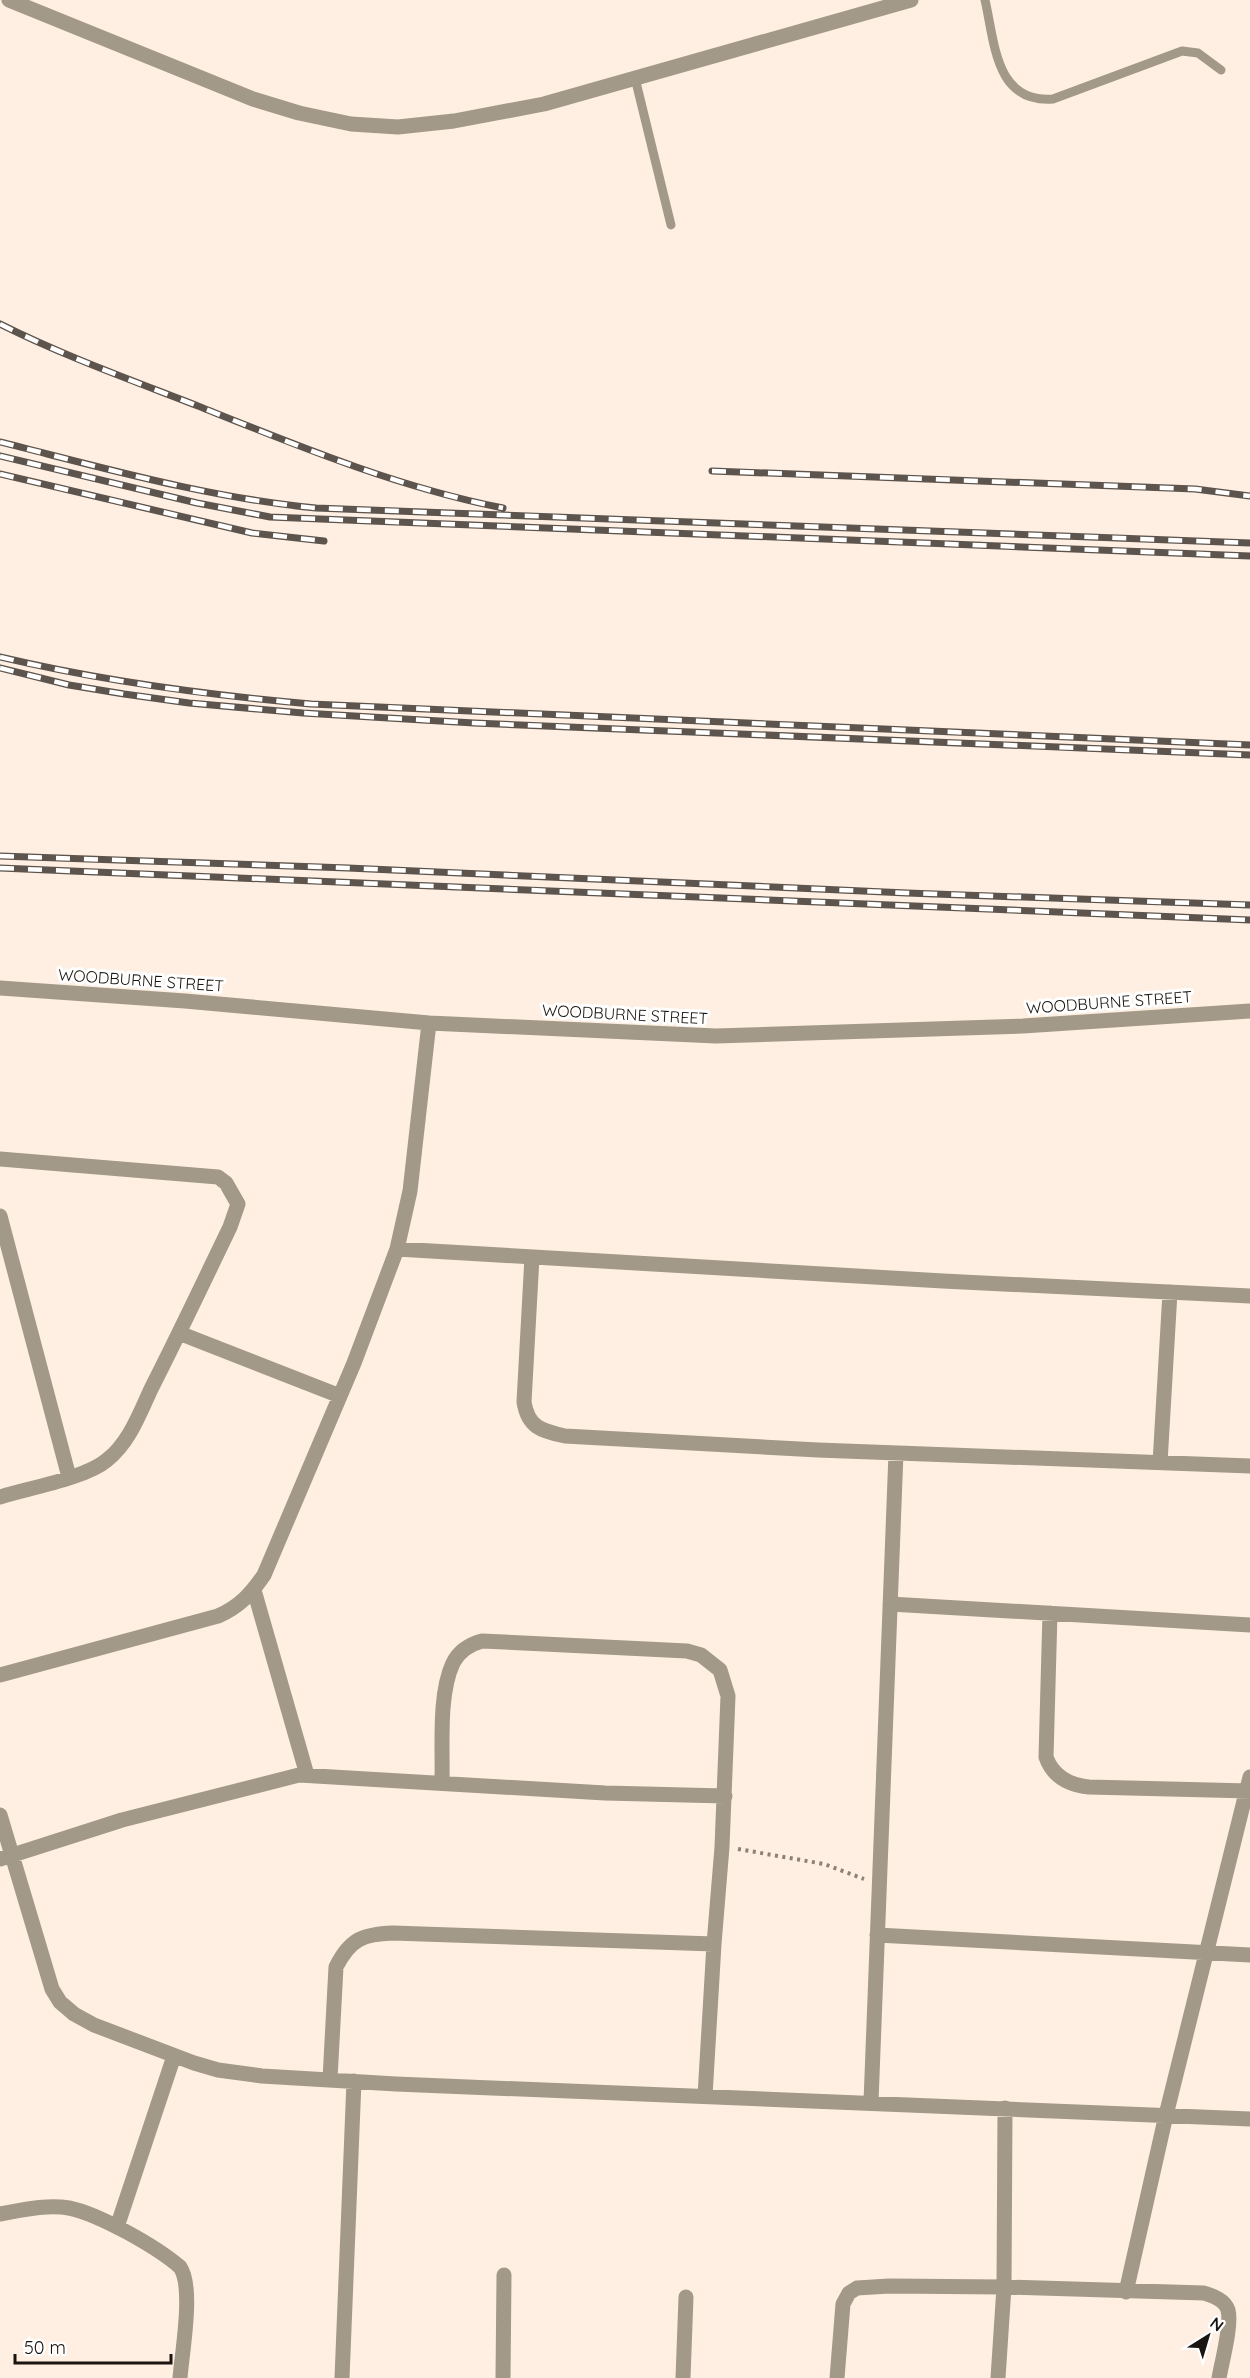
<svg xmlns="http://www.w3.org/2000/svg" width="1250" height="2378" viewBox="0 0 1250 2378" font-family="Quicksand,sans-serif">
<rect width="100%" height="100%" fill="#feefe2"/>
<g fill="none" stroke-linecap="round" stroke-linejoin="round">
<path stroke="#8b8178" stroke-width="4" stroke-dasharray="3 4.5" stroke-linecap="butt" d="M738,1849L824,1864L864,1879"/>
<path stroke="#a29988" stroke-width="9" d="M985,0C995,43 995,103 1053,99L1182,51L1198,53L1221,70
M635,78L671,225"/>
<path stroke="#a29988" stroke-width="15" d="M9,0L253,99L299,113L351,124L398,127L454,121L544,104L911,0
M0,988L185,1001L429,1023L716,1036L1023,1026L1250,1011
M0,1159L218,1177L226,1183L238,1204L230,1227C204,1281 179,1334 152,1387C140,1412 130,1442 107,1460C86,1478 29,1488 0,1497
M0,1216L69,1477
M397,1249L943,1281L1250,1296
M532,1257L524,1402C528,1427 541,1431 565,1436L818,1450L1250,1466
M179,1333L340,1396
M1160,1463L1170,1292
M254,1590L307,1775
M890,1604L1250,1625
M1050,1613L1046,1757C1053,1777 1069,1785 1089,1787L1250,1791
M0,1675L218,1616C239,1607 251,1594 264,1575L354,1363L397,1249L410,1191L429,1023
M442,1783C443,1748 438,1695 453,1663C459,1651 471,1644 482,1641L687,1651L701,1655L720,1670L728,1696L722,1847L714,1944L705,2096
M0,1815L52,1989L60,2002L74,2014L94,2025L194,2063L218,2070L262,2076L396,2084L1250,2119
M0,1859L122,1820L299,1775L605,1793L725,1796
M877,1935L1250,1955
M330,2079L336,1967C350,1939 363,1934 393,1933L714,1944
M871,2102L896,1453
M0,2214C22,2210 47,2204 69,2208C99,2214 157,2247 180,2267C194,2287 182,2352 180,2378
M117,2227L174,2056
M1126,2292L1166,2115L1250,1777
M342,2378L354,2081
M503,2378L504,2275
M683,2378L686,2297
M837,2378L843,2304L849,2293L857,2288L889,2286L1004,2287L1204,2293C1213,2296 1225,2300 1228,2310C1232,2325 1222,2361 1219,2378
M998,2378L1004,2287L1005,2108"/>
<g stroke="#5c544d" stroke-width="7">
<path id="rail" d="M0,324C64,356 131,380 198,406C298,446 397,487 503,508
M0,442C104,468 209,498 316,508L1250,543
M0,456L197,503L270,517L1250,556
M712,471L1195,489L1250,496
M0,474L252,533L324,541
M0,657C102,681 206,695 311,704L1250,745
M0,668L69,685L124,694L189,703L303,713L474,723L1250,755
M0,856L348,868L907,893L1250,905
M0,868L1250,920"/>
</g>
<use href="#rail" stroke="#fff" stroke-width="4.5" stroke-dasharray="14" stroke-linecap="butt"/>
</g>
<g text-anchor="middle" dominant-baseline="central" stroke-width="6" stroke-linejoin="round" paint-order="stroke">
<g font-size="16" fill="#1a1510" stroke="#fff">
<text transform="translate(141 980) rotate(4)">WOODBURNE STREET</text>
<text transform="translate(1109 1002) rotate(-4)">WOODBURNE STREET</text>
<text transform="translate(625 1014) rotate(3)">WOODBURNE STREET</text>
</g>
</g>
<g transform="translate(1208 2336) rotate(37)" stroke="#ffffff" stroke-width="4.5" paint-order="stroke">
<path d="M0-4.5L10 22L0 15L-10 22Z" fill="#1a1510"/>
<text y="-9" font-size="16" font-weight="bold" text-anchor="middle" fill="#1a1510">N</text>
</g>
<path d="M15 2354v9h156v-9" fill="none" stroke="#1a1510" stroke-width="3"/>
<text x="24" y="2354" font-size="18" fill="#1a1510" stroke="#ffffff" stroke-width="4.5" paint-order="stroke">50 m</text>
</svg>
